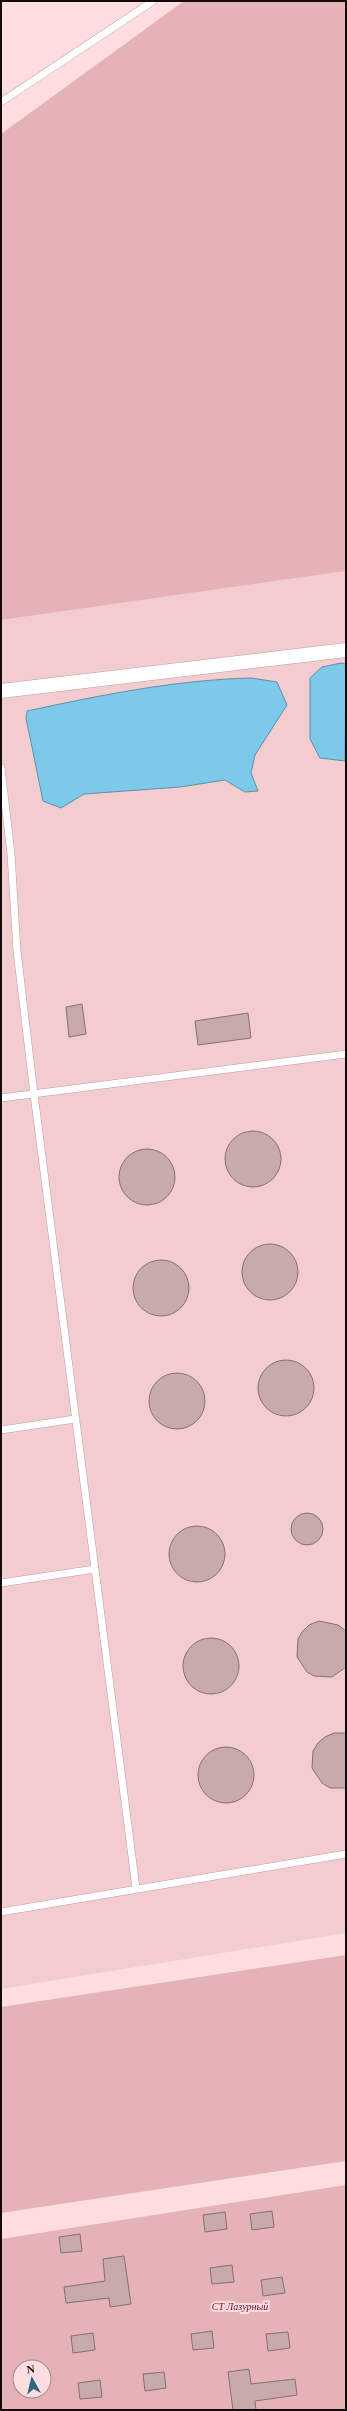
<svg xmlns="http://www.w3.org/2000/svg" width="347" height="2411" viewBox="0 0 347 2411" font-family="'Times New Roman',serif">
<rect width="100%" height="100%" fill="#fddde0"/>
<path fill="#f3ccd0" d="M346,571V1933L1,1989V620Z"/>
<path fill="#e5b2b8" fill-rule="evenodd" d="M184,1H346V571L1,620V134Z
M346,1955V2161L1,2213V2007Z
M346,2185V2410H1V2239ZM20,2367H44V2391H20Z"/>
<path fill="#7dc9ea" stroke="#5e90a7" d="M341,663L346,664L345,761L320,758L310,739V678L322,667Z
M251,678L277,682L287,705L255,755L251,773L258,791L245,792L225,780L180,787L84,794L61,808L43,801L26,718L27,711C102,695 175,680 251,678Z"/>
<path fill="#c8aaad" stroke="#896d71" d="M82,1004L86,1034L69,1037L66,1007Z
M248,1013L251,1038L198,1045L195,1021Z
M225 1159a28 28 0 1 1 56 0a28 28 0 1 1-56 0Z
M119 1177a28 28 0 1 1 56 0a28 28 0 1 1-56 0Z
M242 1272a28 28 0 1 1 56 0a28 28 0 1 1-56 0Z
M133 1288a28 28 0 1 1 56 0a28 28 0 1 1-56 0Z
M258 1388a28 28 0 1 1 56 0a28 28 0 1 1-56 0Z
M149 1401a28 28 0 1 1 56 0a28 28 0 1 1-56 0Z
M291 1529a16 16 0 1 1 32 0a16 16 0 1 1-32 0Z
M169 1554a28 28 0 1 1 56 0a28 28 0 1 1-56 0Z
M319,1621L338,1625L346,1631V1667L332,1677L314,1676L307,1672L297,1657L298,1639L302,1632L309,1625Z
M183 1666a28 28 0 1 1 56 0a28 28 0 1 1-56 0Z
M334,1733H346V1788H330L322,1783L312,1768L313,1751L318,1743L325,1737Z
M198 1775a28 28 0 1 1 56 0a28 28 0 1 1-56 0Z
M272,2211L274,2227L252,2230L250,2214Z
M225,2212L227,2229L205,2232L203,2215Z
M80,2234L82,2251L61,2253L59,2237Z
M124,2256L131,2304L110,2307L109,2298L66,2303L64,2287L105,2281L103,2259Z
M232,2265L234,2282L212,2284L210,2268Z
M282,2277L285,2293L263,2296L261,2280Z
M212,2331L214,2348L193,2350L191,2334Z
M288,2332L290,2348L268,2351L266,2334Z
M93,2333L95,2350L73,2353L71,2336Z
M249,2369L251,2384L295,2379L297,2395L255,2401L256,2410H233L228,2372Z
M164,2372L166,2388L145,2391L143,2374Z
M100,2380L102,2397L80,2399L78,2383Z"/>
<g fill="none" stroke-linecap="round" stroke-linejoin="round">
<g stroke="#bc9ea1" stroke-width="8">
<path id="service" d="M1,102L153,1
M1,768L11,854L17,951L34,1094L136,1888
M1,1098L346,1054
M1,1430L75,1419
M1,1583L95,1569
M1,1912L346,1854"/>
</g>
<g stroke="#bc9ea1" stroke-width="15">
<path id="minor" d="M1,691L346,650"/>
</g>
<use href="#service" stroke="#fff" stroke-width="7"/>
<use href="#minor" stroke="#fff" stroke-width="14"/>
</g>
<g text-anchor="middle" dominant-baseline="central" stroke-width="4" stroke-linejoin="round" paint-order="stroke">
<g font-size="10" font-style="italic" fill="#68132b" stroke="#fddde0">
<text x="240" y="2306">СТ Лазурный</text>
</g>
</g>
<rect width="347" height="2411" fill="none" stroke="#140a0b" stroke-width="4"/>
<g transform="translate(32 2379) rotate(352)"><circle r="19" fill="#fddde0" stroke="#a0898b"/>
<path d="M0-3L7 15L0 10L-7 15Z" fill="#2b687f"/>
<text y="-6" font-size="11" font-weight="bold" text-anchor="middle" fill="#140a0b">N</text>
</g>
</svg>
